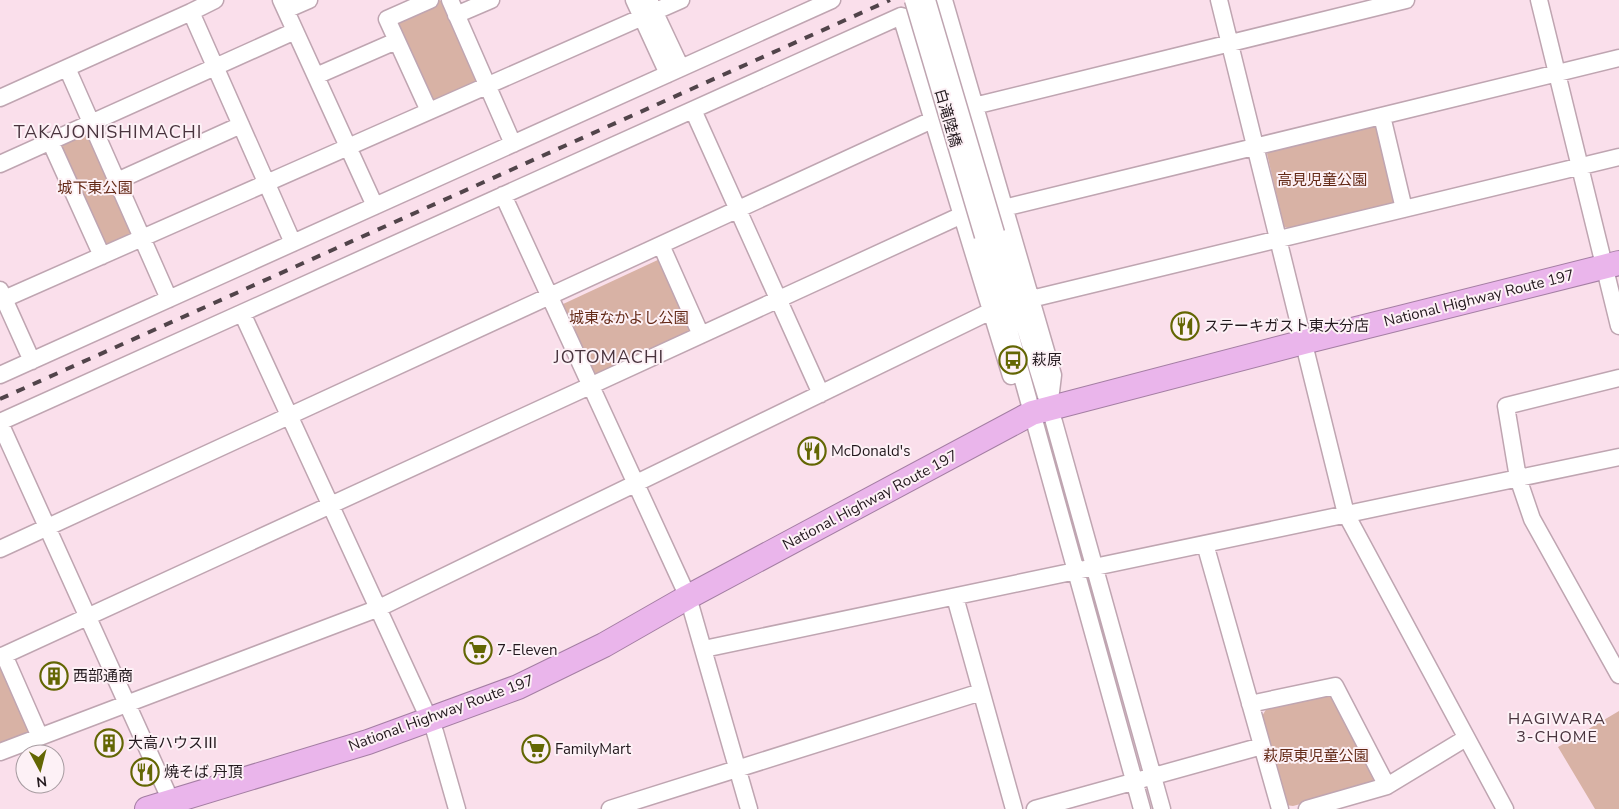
<svg xmlns="http://www.w3.org/2000/svg" width="1619" height="809" viewBox="0 0 1619 809" font-family="'Nunito Sans','Noto Sans JP',sans-serif">
<rect width="100%" height="100%" fill="#fadfeb"/>
<path fill="#d8b2a5" d="M439,0L446,3L479,80L435,104L429,101L396,20Z
M1373,126L1379,127L1397,199L1394,203L1292,229L1284,227L1267,154L1271,150Z
M88,129L134,234L108,249L56,142Z
M662,258L696,331L595,378L561,305Z
M0,668L2,669L31,729L28,734L0,745Z
M1331,693L1375,778L1373,785L1293,806L1285,805L1262,716L1267,708Z
M1619,711V809H1595L1558,747Z"/>
<g fill="none" stroke-linecap="round" stroke-linejoin="round">
<g stroke="#bfa5b1" stroke-width="19">
<path id="minor" d="M281,0L375,206
M450,0L513,144
M634,0L668,74
M649,0L681,68
M944,0L1053,375L1050,400
M1219,0L1346,514L1505,809
M1539,0L1619,326
M286,10L309,0
M191,12L293,243
M456,15L491,0
M901,16L1011,376
M67,68L169,299
M316,76L396,41
M0,98L191,12L215,0
M693,110L821,394
M429,111L387,19L430,0
M1382,116L1404,209
M50,141L102,256
M0,164L295,31
M117,181L241,125
M503,195L688,597L749,809
M1004,208L1619,58
M996,233L1054,422L1162,809
M983,236L1142,809
M661,245L701,335
M0,290L32,361
M4,299L681,0
M1031,299L1619,157
M242,313L435,732L457,809
M0,375L832,0
M1619,378L1506,406L1518,478L1532,519L1619,675
M0,422L901,16L913,19L937,9L943,0
M0,423L171,801L173,809
M1205,544L1280,809
M0,549L932,120L974,106L1406,0
M955,597L1014,809
M704,649L1619,457
M4,655L40,737
M0,657L962,215
M1250,704L1335,686L1387,786
M0,752L379,608L991,311
M610,809L981,692
M1035,809L1262,746
M1307,809L1387,786L1466,738"/>
</g>
<g stroke="#a47ea3" stroke-width="26">
<path id="highway" d="M147,809L368,742L518,687L604,645L688,597L1032,413L1304,342L1619,263"/>
</g>
<use href="#minor" stroke="#fff" stroke-width="16"/>
<use href="#highway" stroke="#eab5eb" stroke-width="24"/>
<path stroke="#51444a" stroke-width="4" stroke-dasharray="9 9" stroke-linecap="butt" d="M0,399L890,0"/>
<g stroke="#bfa5b1" stroke-width="19" stroke-linecap="butt">
<path id="minor-bridge" d="M913,0L983,236
M927,0L996,233"/>
</g>
<use href="#minor-bridge" stroke="#fff" stroke-width="16"/>
</g>
<defs>
<g id="restaurant-ring" transform="scale(1.4375)"><circle r="9.5" fill="#fdf1f6" stroke="#636603" stroke-width="1.5"/><path d="M-5-6h1v4h1v-4h1v4h1v-4h1v5L-1.5 .5V6h-2V.5L-5-1ZM5-6V6H3V1.5H1.5Q1.5-4 5-6Z" fill="#636603"/></g>
<g id="bus-ring" transform="scale(1.4375)"><circle r="9.5" fill="#fdf1f6" stroke="#636603" stroke-width="1.5"/><path d="M-5-6H5V4H4V6H2V4H-2V6H-4V4H-5ZM-3.5-4V0h7V-4ZM-3.5 1.2v1.5H-2V1.2ZM2 1.2v1.5H3.5V1.2Z" fill="#636603"/></g>
<g id="supermarket-ring" transform="scale(1.4375)"><circle r="9.5" fill="#fdf1f6" stroke="#636603" stroke-width="1.5"/><path d="M-6-5.5h2.5l.6 2H6L4.5 2H-2.5L-4.4-4H-6ZM-1.5 3.2a1.3 1.3 0 1 0 .1 0ZM3 3.2a1.3 1.3 0 1 0 .1 0Z" fill="#636603"/></g>
<g id="building-ring" transform="scale(1.4375)"><circle r="9.5" fill="#fdf1f6" stroke="#636603" stroke-width="1.5"/><path d="M-4-6H4V6H1V3H-1V6H-4ZM-2.5-4.3h1.7v1.8h-1.7ZM.8-4.3h1.7v1.8H.8ZM-2.5-1h1.7V.8h-1.7ZM.8-1h1.7V.8H.8Z" fill="#636603"/></g>
</defs>
<g fill-rule="evenodd">
<use href="#restaurant-ring" x="1185" y="326"/>
<use href="#bus-ring" x="1013" y="360"/>
<use href="#restaurant-ring" x="812" y="451"/>
<use href="#supermarket-ring" x="478" y="650"/>
<use href="#building-ring" x="54" y="676"/>
<use href="#building-ring" x="109" y="743"/>
<use href="#supermarket-ring" x="536" y="749"/>
<use href="#restaurant-ring" x="145" y="772"/>
</g>
<g text-anchor="middle" dominant-baseline="central" stroke-width="4" stroke-linejoin="round" paint-order="stroke">
<g font-size="15" fill="#23191e" stroke="#fdf1f6">
<text transform="translate(948 118) rotate(74)">白滝陸橋</text>
<text transform="translate(1479 298) rotate(-14)">National Highway Route 197</text>
<text transform="translate(870 500) rotate(-28)">National Highway Route 197</text>
<text transform="translate(441 713) rotate(-20)">National Highway Route 197</text>
</g>
<g font-size="15" fill="#642a17" stroke="#fdf1f6">
<text x="1322" y="180">高見児童公園</text>
<text x="95" y="188">城下東公園</text>
<text x="629" y="318">城東なかよし公園</text>
<text x="1316" y="756">萩原東児童公園</text>
</g>
<g font-size="15" fill="#23191e" stroke="#fdf1f6" text-anchor="start">
<text x="1204" y="326">ステーキガスト東大分店</text>
<text x="1032" y="360">萩原</text>
<text x="831" y="451">McDonald's</text>
<text x="497" y="650">7-Eleven</text>
<text x="73" y="676">西部通商</text>
<text x="128" y="743">大高ハウスⅢ</text>
<text x="555" y="749">FamilyMart</text>
<text x="164" y="772">焼そば 丹頂</text>
</g>
<g font-size="16" letter-spacing="1" fill="#49343e" stroke="#fdf1f6">
<text x="1557" y="719">HAGIWARA<tspan x="1557" dy="18">3-CHOME</tspan></text>
</g>
<g font-size="18" letter-spacing="1" fill="#49343e" stroke="#fdf1f6">
<text x="108" y="132">TAKAJONISHIMACHI</text>
<text x="609" y="357">JOTOMACHI</text>
</g>
</g>
<g transform="translate(40 769) rotate(173)"><circle r="24" fill="#fdf1f6" stroke="#a69ba0"/>
<path d="M0-4L9 19L0 12L-9 19Z" fill="#636603"/>
<text y="-8" font-size="14" font-weight="bold" text-anchor="middle" fill="#23191e">N</text>
</g>
</svg>
